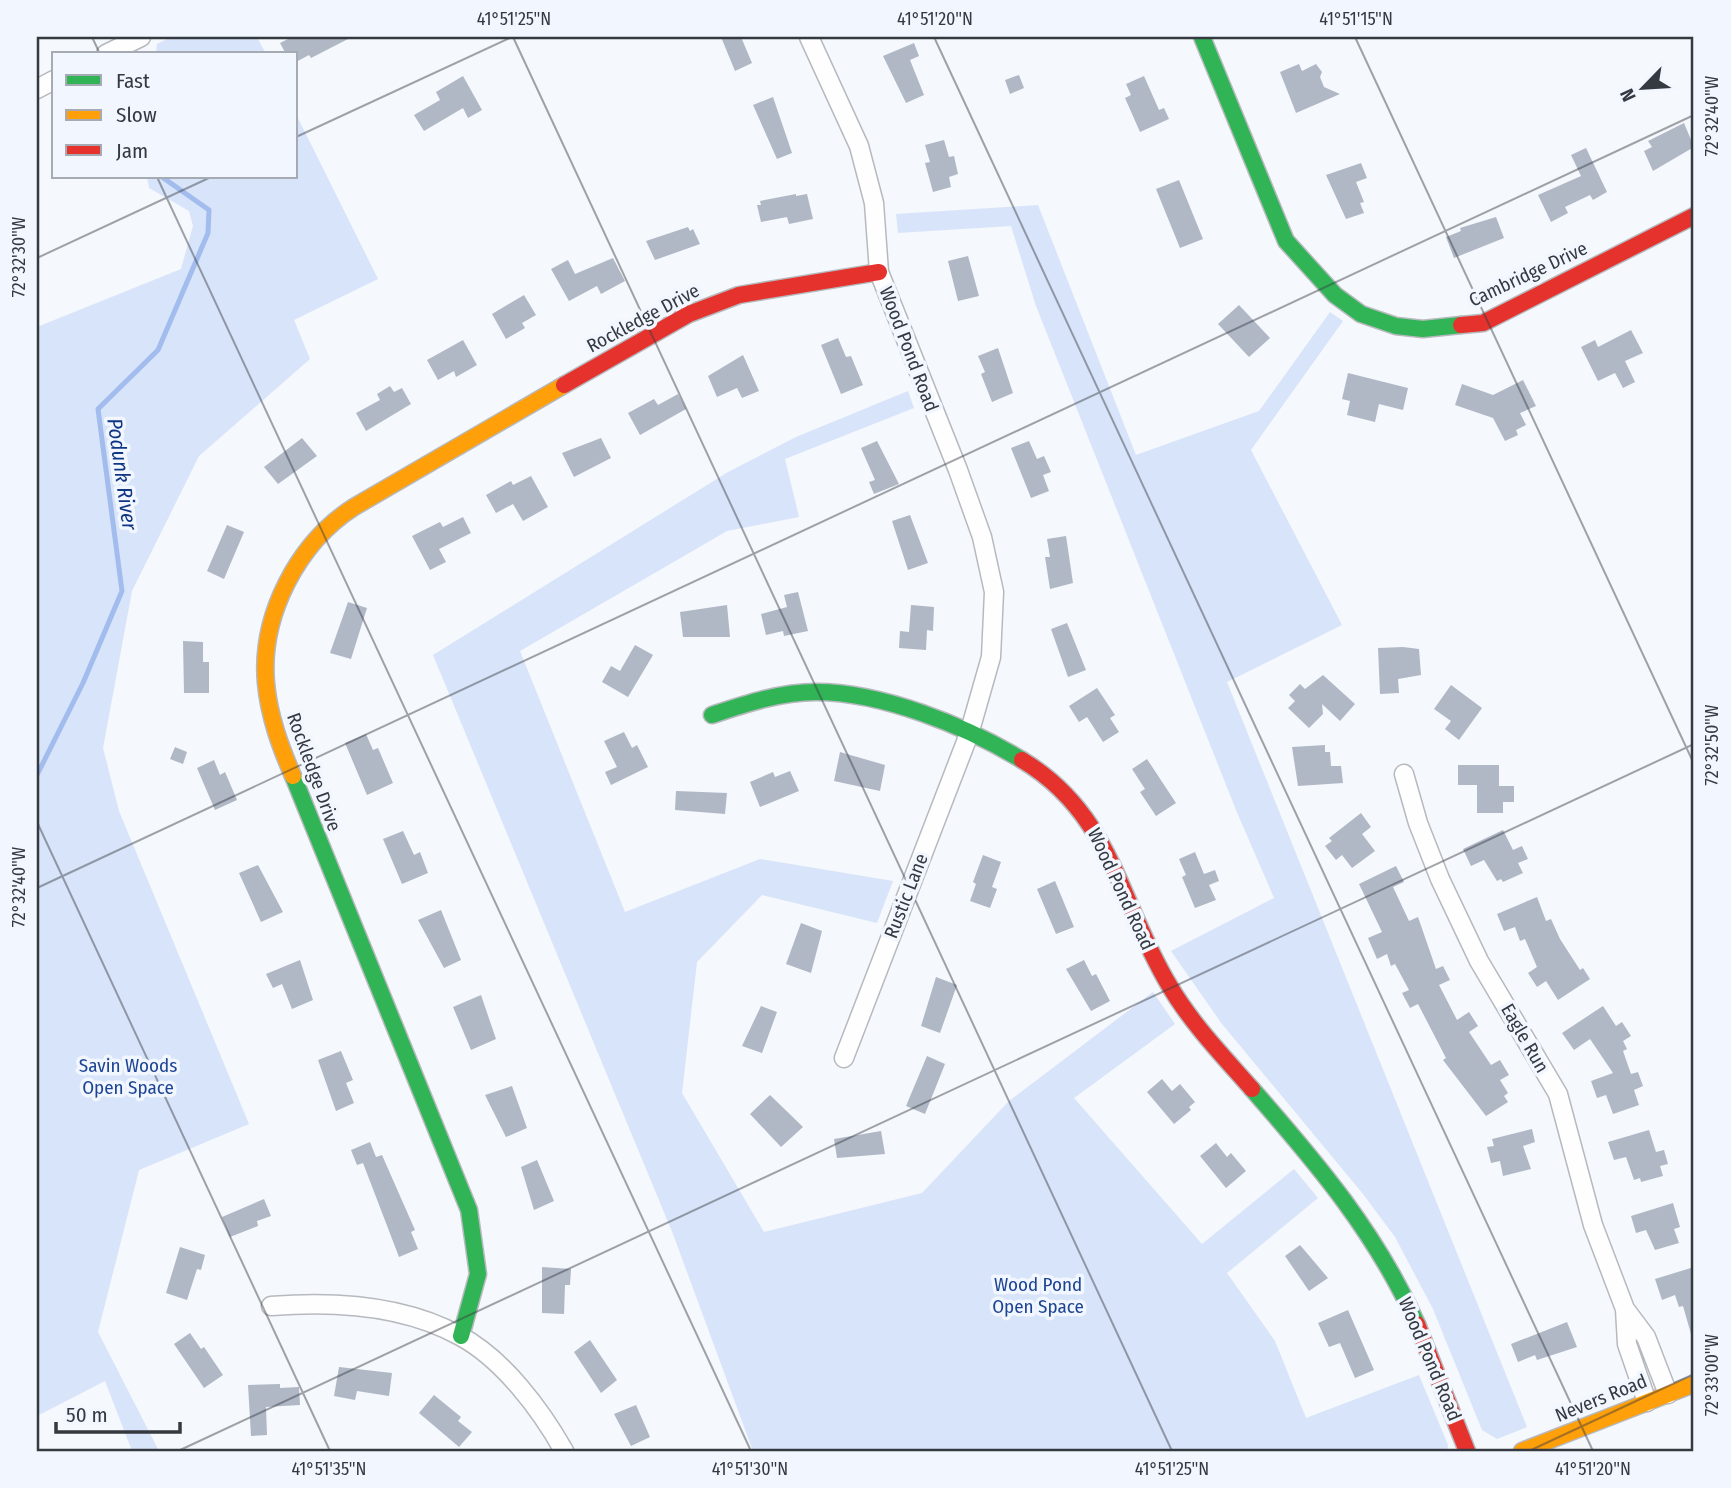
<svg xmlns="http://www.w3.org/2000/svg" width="1731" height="1488" viewBox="0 0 1731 1488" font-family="'Fira Sans Condensed',sans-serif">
<rect width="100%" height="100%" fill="#f5f8fc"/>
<path fill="#d8e4f9" d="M171,37H257L266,54H156L157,44Z
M296,114L378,279L294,320L310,359L199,456L132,591L103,748L119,811L249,1124L139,1170L98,1332L159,1451H132L105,1381L37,1416V327L181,269L193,226L189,211L149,188L147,177H296Z
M1038,205L1136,455L1259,411L1330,312L1343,321L1251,450L1342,625L1227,682L1527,1427L1497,1439L1482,1430L1433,1309L1395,1237L1363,1194L1222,1024L1171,951L1274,898L1236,810L1036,306L1011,226L898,233L896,214Z
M908,391L914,408L785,459L799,517L727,531L520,651L625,912L760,859L893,881L877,923L762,895L697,962L682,1093L764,1232L922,1193L1009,1101L1153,992L1175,1024L1074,1098L1202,1244L1294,1169L1318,1198L1227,1273L1275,1341L1306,1418L1419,1375L1448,1445L1447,1451H753L673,1234L433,655L728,472L796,437Z"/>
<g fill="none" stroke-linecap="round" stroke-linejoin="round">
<path stroke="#a2bced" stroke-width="5" d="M37,775L83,683L122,591L98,409L158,350L208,233L209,210L162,177"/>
</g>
<path fill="#b0b8c6" d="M292,37H352L311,58L309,55L296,62V54H286L280,43Z
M721,37H741L752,63L735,71Z
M914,43L919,56L910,60L924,95L906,103L883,56Z
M1299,64L1302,71L1316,64L1322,72L1320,77L1324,87L1340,94L1296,113L1280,72Z
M1019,75L1024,88L1010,94L1005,80Z
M463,76L482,110L468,118L463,108L424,131L414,115L440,100L436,92Z
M1144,76L1159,110L1164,108L1169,119L1140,132L1125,98L1131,95L1126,84Z
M773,97L792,153L777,159L753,105Z
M1684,123L1694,147L1653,171L1644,151L1652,147L1648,141Z
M944,140L949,157L954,156L958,174L949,177L951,187L933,192L925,163L930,162L925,145Z
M1586,148L1607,192L1593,200L1590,195L1565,207L1568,213L1551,222L1538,195L1581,176L1571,155Z
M1361,163L1367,178L1356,182L1364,202L1360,203L1364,213L1346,219L1326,175Z
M1179,180L1203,239L1180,248L1156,189Z
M796,194V196L807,194L813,219L789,224L787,217L761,222L757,205H761L760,201Z
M1496,217L1504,238L1454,258L1446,237L1461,231L1460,228Z
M688,227L690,231L693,229L700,244L655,260L646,241Z
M968,256L979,296L958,301L948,261Z
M613,258L625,281L601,294L597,286L569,301L551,269L568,260L575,274Z
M524,295L536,315L522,323L525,328L506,339L492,314Z
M1239,305L1270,338L1249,357L1218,324Z
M1631,330L1643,353L1625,361L1635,382L1623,388L1615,373L1598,381L1581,347L1595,340L1598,347Z
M838,338L846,357L851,356L863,385L841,394L821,345Z
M463,340L477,365L456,377L454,371L438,380L427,360Z
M998,348L1013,393L992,402L981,374L985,372L978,356Z
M743,355L759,391L742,398L737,388L717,397L708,376Z
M1348,373L1408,388L1403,410L1379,404L1375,422L1347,415L1350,401L1342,399Z
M1523,380L1536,406L1520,413L1526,425L1516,430L1518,435L1505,441L1493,418L1455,405L1462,384L1493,395Z
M390,386L394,392L402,388L411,404L366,431L356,413L380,400L377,394Z
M678,394L686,409L640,435L628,413L654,399L658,405Z
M302,438L317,456L278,484L264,467Z
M601,438L611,458L574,477L562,453Z
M877,441L899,484L874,494L869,482L875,480L861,448Z
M1029,441L1037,459L1044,456L1051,472L1043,475L1049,491L1031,498L1011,448Z
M531,476L548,507L523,521L513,504L496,513L486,495L511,481L513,485Z
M910,515L928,563L908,570L892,521Z
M463,517L471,533L439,549L446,562L430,570L412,536L440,522L443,527Z
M227,525L244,532L224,579L207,571Z
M1066,536L1073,583L1050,589L1045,557H1050L1047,539Z
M798,592L808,631L784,636L783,631L766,635L761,614L787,607L784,595Z
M348,602L367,608L351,659L330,653Z
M727,605L730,637H683L680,612Z
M911,605L934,607L933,631L927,630L926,650L899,648L900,631L909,632Z
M1067,623L1086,670L1068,677L1051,629Z
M183,641L203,642V662H209V693H184Z
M635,645L653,655L628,697L602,682L611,666L620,671Z
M1403,647L1419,649L1421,675L1398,679L1399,693L1380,694L1378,648Z
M1323,675L1355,704L1340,721L1322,704L1323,714L1309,728L1288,708L1295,701L1289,695L1300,684L1305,689Z
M1451,685L1482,708L1459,740L1445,729L1451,721L1434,709Z
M1097,688L1115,715L1110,718L1119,732L1103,742L1087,717L1079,722L1069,706Z
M624,732L632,748L637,745L648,767L611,785L605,772L617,767L604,741Z
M366,734L373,750L378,748L393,783L367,795L345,743Z
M1325,745V752H1330L1331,766H1341L1343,783L1298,786L1292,747Z
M175,747L187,752L183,764L170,759Z
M840,752L885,765L880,791L834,781Z
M1147,759L1176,803L1156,816L1140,792L1145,789L1132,769Z
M214,760L220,775L225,772L237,800L215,810L197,768Z
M1458,765H1499V786H1514V802H1503V813H1477V785H1458Z
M790,771L799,791L760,807L750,782L773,772L775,777Z
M676,791L727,793L725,814L675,810Z
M1361,813L1371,827L1362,834L1375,851L1352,868L1342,855L1336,860L1325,846L1332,841L1329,838Z
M1503,830L1513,850L1522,846L1528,859L1518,863L1523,873L1503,882L1501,879L1497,881L1484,860L1471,866L1463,849Z
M403,831L414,855L420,852L428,873L402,884L383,839Z
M1195,852L1204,874L1215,870L1219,881L1209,885L1216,900L1195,908L1182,877L1186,875L1179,859Z
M983,855L1001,862L992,887L997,889L990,908L970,901L976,884L973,882Z
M258,865L283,912L261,922L239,873Z
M1396,866L1404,882L1393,887L1409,921L1418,917L1436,969L1443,966L1450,980L1439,985L1457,1020L1469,1012L1478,1026L1469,1032L1491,1065L1500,1060L1509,1075L1500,1080L1508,1093L1504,1096L1508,1102L1486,1116L1443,1060L1446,1058L1418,1004L1410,1008L1402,993L1409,990L1395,964L1391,966L1387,954L1377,959L1368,938L1382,932L1359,884Z
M1055,881L1074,927L1056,934L1037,889Z
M1537,897L1546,921L1551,919L1560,939L1580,970L1583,968L1590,979L1558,1000L1546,981L1537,987L1528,973L1537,967L1525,939L1520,941L1515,927L1504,931L1497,914Z
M441,910L461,960L444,968L418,920Z
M801,923L822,931L811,973L786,964Z
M300,960L313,1000L292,1009L282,984L273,988L266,974Z
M1084,960L1092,976L1096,974L1110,1001L1091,1011L1066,969Z
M936,977L957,985L940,1033L921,1026Z
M481,995L496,1039L471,1050L453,1007Z
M761,1006L777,1012L762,1053L742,1046Z
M1603,1006L1616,1026L1622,1022L1631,1036L1623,1041L1627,1049L1623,1051L1631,1074L1638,1072L1643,1086L1634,1090L1639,1105L1613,1114L1606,1095L1597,1098L1591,1081L1613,1073L1590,1039L1574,1050L1562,1033Z
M341,1051L353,1080L346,1083L354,1103L336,1111L318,1060Z
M927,1056L945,1064L925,1114L906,1106Z
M1162,1079L1172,1091L1180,1084L1195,1102L1189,1107L1191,1110L1174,1124L1147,1092Z
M512,1086L527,1128L506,1137L485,1095Z
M770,1095L803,1127L781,1147L750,1114Z
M1532,1129L1535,1142L1523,1146L1531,1169L1503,1176L1500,1161L1491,1163L1487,1147L1494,1146L1492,1139Z
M1649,1130L1656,1152L1664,1150L1668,1164L1660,1166L1663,1176L1641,1182L1640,1178L1634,1180L1626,1157L1614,1160L1608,1142Z
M881,1131L885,1154L837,1158L834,1139Z
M370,1142L376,1157L382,1155L415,1230L411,1232L418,1249L399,1257L363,1163L357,1165L351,1150Z
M1216,1143L1227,1157L1231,1153L1246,1171L1226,1188L1200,1156Z
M537,1160L554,1201L534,1210L521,1167Z
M264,1199L271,1216L257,1221L258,1226L230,1237L222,1217Z
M1673,1203L1680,1227L1674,1229L1679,1243L1655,1250L1646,1230L1636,1233L1631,1216Z
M1300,1245L1328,1278L1309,1291L1285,1256Z
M180,1247L205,1255L201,1270L197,1269L187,1300L166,1293Z
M542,1267L571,1269L570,1285H565L564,1314L542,1313Z
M1694,1267V1333L1691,1334L1683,1306L1679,1307L1675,1295L1662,1300L1655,1279Z
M1348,1310L1374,1370L1355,1378L1340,1343L1329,1347L1318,1323Z
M1567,1322L1577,1347L1537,1360L1535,1355L1518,1362L1511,1344Z
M190,1333L201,1349L204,1347L223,1375L204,1388L174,1344Z
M590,1340L617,1380L601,1393L574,1352Z
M339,1367L392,1373L389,1396L357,1391L355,1400L334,1396Z
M280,1384V1388L299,1387L300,1405L266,1407L267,1435L251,1436L248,1385Z
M434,1395L461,1417L458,1421L472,1432L459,1447L419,1413Z
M636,1405L650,1437L631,1446L614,1414Z"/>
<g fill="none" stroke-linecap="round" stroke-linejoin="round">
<g stroke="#b6b9be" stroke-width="21">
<path id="street" d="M809,37L859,146L874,203L879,272L958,470L982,537L994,592L991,657L969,734L844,1058
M106,54L141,37
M37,89L54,80
M1404,774L1418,823L1440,879L1479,961L1558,1094L1593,1225L1625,1309L1646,1337L1668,1394
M271,1306C334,1301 404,1305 460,1336C503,1359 541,1410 564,1451
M1625,1309L1627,1344L1647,1402"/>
</g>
<g stroke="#b6b9be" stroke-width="19">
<path id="fast" d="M1202,37L1286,241L1335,295L1361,314L1396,326L1423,329L1461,325
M712,715C745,704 780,692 816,692C882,692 966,726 1022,760
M293,776L469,1210L478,1274L461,1336
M1252,1089C1317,1163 1377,1234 1417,1324"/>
</g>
<g stroke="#b6b9be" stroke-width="19">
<path id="slow" d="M293,776C280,746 269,716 266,683C260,615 298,543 354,507L564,385
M1522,1451L1694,1384"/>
</g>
<g stroke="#b6b9be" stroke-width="19">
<path id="jam" d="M1461,325L1483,323L1694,216
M564,385L689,314L739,295L879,272
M1022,760C1112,814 1119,902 1169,985C1191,1023 1223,1056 1252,1089
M1417,1324L1467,1451"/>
</g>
<use href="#street" stroke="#fefeff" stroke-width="18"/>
<use href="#fast" stroke="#30b455" stroke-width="16"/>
<use href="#slow" stroke="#ff9f0a" stroke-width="16"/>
<use href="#jam" stroke="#e5322d" stroke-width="16"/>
</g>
<path fill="none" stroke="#353940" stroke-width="2" stroke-opacity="0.45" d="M92,37L100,54M513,37L1172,1451M934,37L1593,1451M1355,37L1694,764M296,137L512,37M157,177L751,1451M37,258L211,177M37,822L330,1451M37,888L1694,115M178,1451L1694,744M1529,1451L1694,1374"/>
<g text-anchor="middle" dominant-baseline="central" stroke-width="7" stroke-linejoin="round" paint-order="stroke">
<g font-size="19" fill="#353940" stroke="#f2f7ff">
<text transform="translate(1528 274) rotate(-25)">Cambridge Drive</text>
<text transform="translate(643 318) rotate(-28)">Rockledge Drive</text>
<text transform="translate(909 349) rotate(69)">Wood Pond Road</text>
<text transform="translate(314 772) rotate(70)">Rockledge Drive</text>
<text transform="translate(1121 889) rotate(65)">Wood Pond Road</text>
<text transform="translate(906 896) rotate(-69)">Rustic Lane</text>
<text transform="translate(1525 1038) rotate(60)">Eagle Run</text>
<text transform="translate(1430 1359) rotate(67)">Wood Pond Road</text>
<text transform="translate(1601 1398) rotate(-22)">Nevers Road</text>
</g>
<g font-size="19" fill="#1e4593" stroke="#f2f7ff">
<text x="128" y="1065">Savin Woods<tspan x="128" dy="22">Open Space</tspan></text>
<text x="1038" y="1284">Wood Pond<tspan x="1038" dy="22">Open Space</tspan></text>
</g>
<g font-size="21" font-style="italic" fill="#113684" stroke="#f2f7ff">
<text transform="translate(122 474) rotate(82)">Podunk River</text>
</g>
</g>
<rect width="1731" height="1488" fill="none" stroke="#f2f7ff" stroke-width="77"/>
<rect x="52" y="52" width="245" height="126" fill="#f2f7ff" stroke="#a6abb3" stroke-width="2"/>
<rect x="66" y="75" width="35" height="10" fill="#30b455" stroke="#a6abb3" stroke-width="2"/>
<text x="116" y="88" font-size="21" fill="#353940">Fast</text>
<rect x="66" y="110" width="35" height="10" fill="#ff9f0a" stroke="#a6abb3" stroke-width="2"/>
<text x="116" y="122" font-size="21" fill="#353940">Slow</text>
<rect x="66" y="145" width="35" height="10" fill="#e5322d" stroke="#a6abb3" stroke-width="2"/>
<text x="116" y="158" font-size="21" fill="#353940">Jam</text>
<g transform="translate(1643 88) rotate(245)" stroke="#f2f7ff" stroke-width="5" paint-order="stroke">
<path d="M0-5L12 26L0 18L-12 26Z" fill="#353940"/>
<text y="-10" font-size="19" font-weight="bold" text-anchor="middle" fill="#353940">N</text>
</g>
<path d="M56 1422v10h124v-10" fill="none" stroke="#353940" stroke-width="3.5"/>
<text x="66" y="1422" font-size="21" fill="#353940" stroke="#f2f7ff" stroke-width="5" paint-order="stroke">50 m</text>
<rect x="38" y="38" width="1654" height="1412" fill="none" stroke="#353940" stroke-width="2.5"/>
<g font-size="18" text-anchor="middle" fill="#353940">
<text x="514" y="25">41°51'25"N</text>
<text x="935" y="25">41°51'20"N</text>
<text x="1356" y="25">41°51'15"N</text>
<text transform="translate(1712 116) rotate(-90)" y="6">72°32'40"W</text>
<text transform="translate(19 257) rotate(-90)" y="6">72°32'30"W</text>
<text transform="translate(1712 745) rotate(-90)" y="6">72°32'50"W</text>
<text transform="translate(19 887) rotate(-90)" y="6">72°32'40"W</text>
<text transform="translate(1712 1375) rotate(-90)" y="6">72°33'00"W</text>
<text x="329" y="1475">41°51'35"N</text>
<text x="750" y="1475">41°51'30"N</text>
<text x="1172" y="1475">41°51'25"N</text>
<text x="1593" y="1475">41°51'20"N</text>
</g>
</svg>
